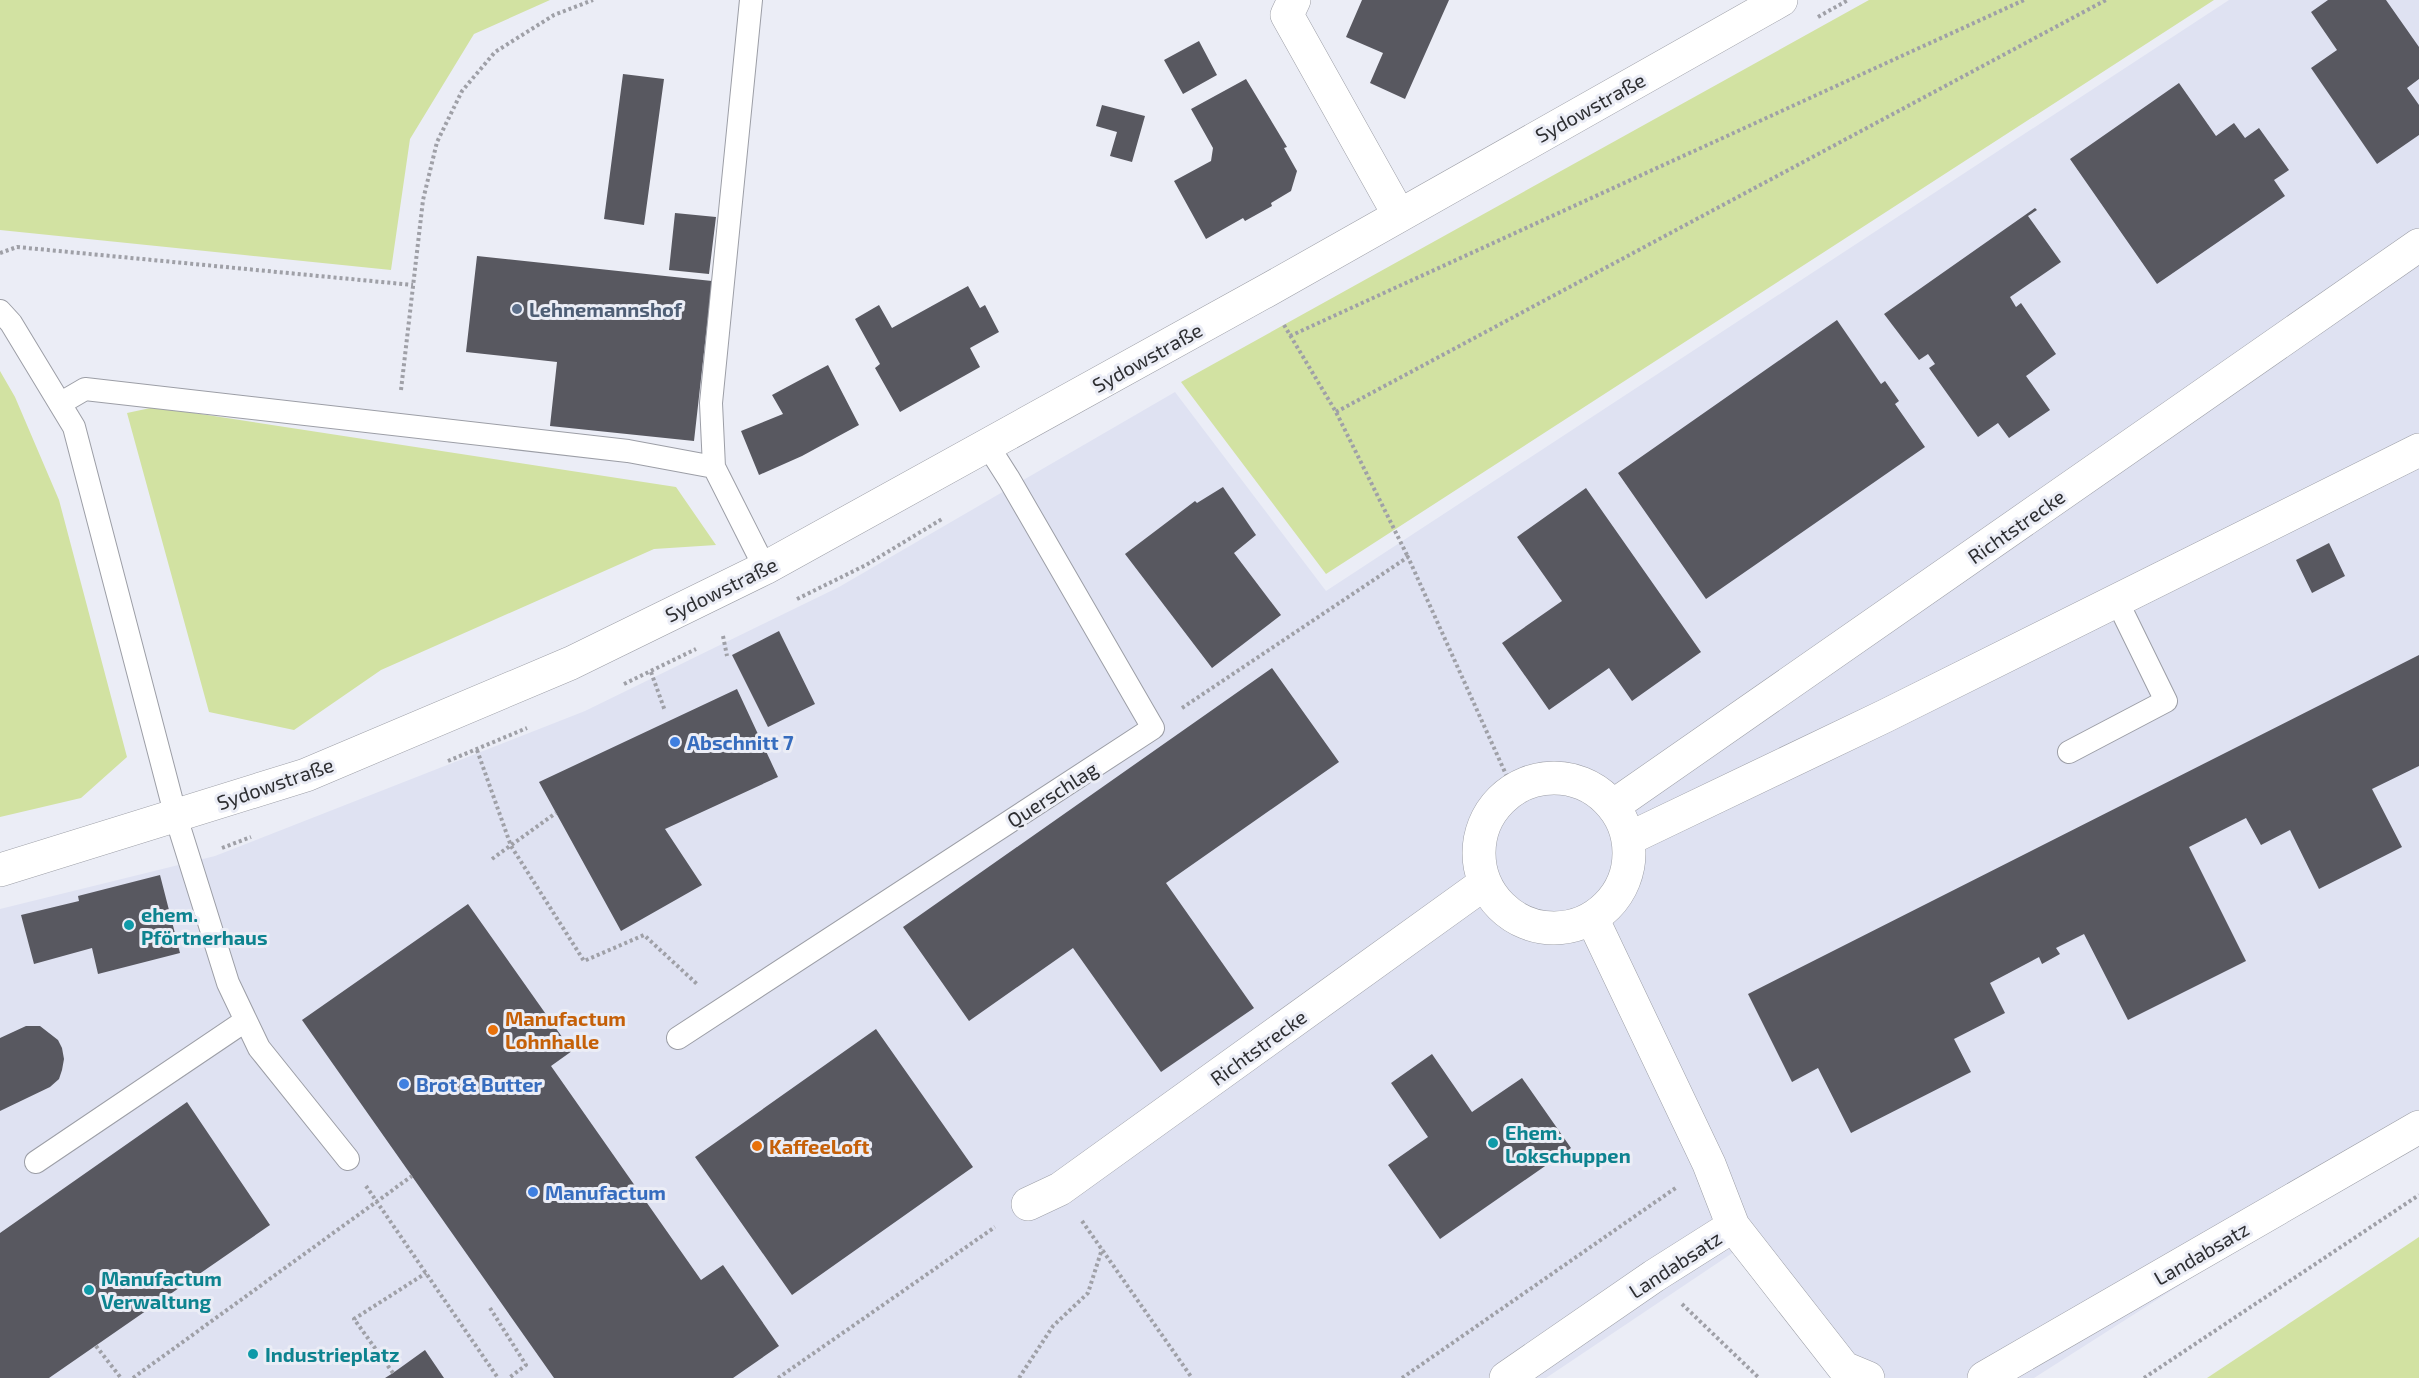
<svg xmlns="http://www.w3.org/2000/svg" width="2419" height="1378" viewBox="0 0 2419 1378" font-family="'Exo 2',sans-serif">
<rect width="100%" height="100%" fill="#ebedf6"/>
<path fill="#dfe2f2" d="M2229,0H2419V1133L2034,1378H1830L1734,1252L1546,1378H0V909L215,856L585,711L839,587L1175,392L1326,591Z"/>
<path fill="#d2e2a2" d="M0,0H550L474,34L410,139L391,270L0,230Z
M1869,0H2214L1326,574L1181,382Z
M0,371L15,397L59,500L127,757L81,798L0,817Z
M155,407L676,487L716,545L654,549L381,670L294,730L209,712L127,413Z
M2419,1237V1378H2207Z"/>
<path fill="#585860" d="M1362,0H1449L1405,99L1370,83L1383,53L1346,37Z
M2328,0H2386L2419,47V79L2407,88L2419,105V135L2377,164L2311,68L2337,50L2311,12Z
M1199,41L1217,75L1183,94L1164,60Z
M623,74L664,79L644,225L604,219Z
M1246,79L1287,147L1284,148L1297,171L1291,191L1271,203L1272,206L1245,221L1243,218L1206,239L1174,181L1211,161L1213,148L1191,109Z
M2179,83L2216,136L2234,123L2245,138L2259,128L2289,170L2274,180L2285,196L2157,284L2070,159Z
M1102,105L1145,116L1132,162L1110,156L1117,132L1096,126Z
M2035,208L2037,210L2028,216L2061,262L2010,297L2016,307L2021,303L2056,354L2026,376L2050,410L2009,438L1998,423L1978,437L1929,368L1935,364L1928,354L1919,360L1884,314Z
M675,213L716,217L709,274L669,270Z
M477,256L712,281L694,441L550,426L557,362L466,352Z
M968,286L980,308L985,305L999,332L970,348L980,367L900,412L875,368L880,364L855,319L879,305L892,328Z
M1837,320L1881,384L1885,381L1899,401L1895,404L1925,447L1706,599L1618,473Z
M828,365L859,425L802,456L759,475L741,431L783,414L772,395Z
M1223,487L1256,535L1234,553L1281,615L1212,668L1125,554L1195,501L1197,503Z
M1586,488L1701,652L1632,701L1609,668L1549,710L1502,643L1562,601L1517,537Z
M2329,543L2345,576L2312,593L2296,560Z
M779,631L815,704L768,727L732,655Z
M2419,655V766L2372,789L2402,847L2319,889L2290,830L2261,845L2246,818L2189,847L2246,961L2128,1020L2084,934L2056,948L2060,954L2042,964L2039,957L1990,983L2005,1013L1954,1039L1971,1072L1851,1133L1818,1068L1792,1082L1748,994Z
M1272,668L1339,762L1166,883L1254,1008L1161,1072L1073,948L969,1021L903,927Z
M737,689L778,777L665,829L702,885L621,931L539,782Z
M160,875L180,953L98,974L92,948L34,964L21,915L79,901L78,896Z
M468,904L572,1051L551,1066L701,1280L723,1265L779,1346L733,1378H554L302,1020Z
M26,1026H40L58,1040L62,1048L64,1059L62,1070L59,1079L50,1087L0,1111V1038Z
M876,1029L973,1167L792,1295L695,1157Z
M1432,1054L1472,1112L1522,1078L1571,1148L1440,1239L1388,1165L1428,1137L1391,1083Z
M187,1102L270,1225L49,1378H0V1233Z
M425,1350L444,1378H385L393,1373Z"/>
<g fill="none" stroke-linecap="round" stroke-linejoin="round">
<g stroke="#9c9ea6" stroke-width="24">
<path id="service" d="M751,0L711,403L714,467L765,568
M0,311L11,323L74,427L176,817L228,983L259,1048L348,1159
M61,403L85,389L628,451L714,467
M2069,752L2166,701L2117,601
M678,1038L1153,728L1009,479L988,446
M36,1162L245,1021"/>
</g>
<g stroke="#9c9ea6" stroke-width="34">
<path id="minor" d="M1294,0L1287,15L1399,215
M1479 853a75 75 0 1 1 150 0a75 75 0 1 1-150 0Z
M1613,806L2419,245
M1628,839L1885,716L2419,450
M0,870L306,775L571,663L765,568L1266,291L1781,0
M1592,918L1709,1164L1733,1226L1844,1368L1868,1378
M1028,1204L1060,1189L1485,883
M1506,1378L1654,1276L1733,1226
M1984,1378L2419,1127"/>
</g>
<path stroke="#9fa0a7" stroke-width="4" stroke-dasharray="3 3" stroke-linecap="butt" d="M1818,17L1848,0
M0,253L17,247L413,285
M1284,325L1336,412L1408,557
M1290,336L2024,0
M401,390L423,200L437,142L462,91L495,52L554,15L593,0
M1336,412L2106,0
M797,599L866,565L942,519
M723,636L727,656
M651,672L665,711
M624,684L696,649
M1182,708L1408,557L1513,790
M477,750L511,846L584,961L644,935L698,985
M448,761L527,728
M222,848L251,837
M492,859L556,813
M366,1186L498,1378
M1082,1221L1192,1378
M1682,1304L1759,1378
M490,1308L526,1365L509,1378
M96,1346L121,1378
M393,1373L354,1319L426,1273
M133,1378L412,1176
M778,1378L995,1227
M1019,1378L1053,1326L1088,1293L1102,1249
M1402,1378L1677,1187
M2144,1378L2419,1195"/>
<use href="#service" stroke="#fff" stroke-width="22"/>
<use href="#minor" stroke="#fff" stroke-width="33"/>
</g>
<circle fill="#5c6f8a" stroke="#ebedf6" stroke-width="2" cx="517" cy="309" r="6"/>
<g fill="#3f7fe0" stroke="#ebedf6" stroke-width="2">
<circle cx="675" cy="742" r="6"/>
<circle cx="404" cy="1084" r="6"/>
<circle cx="533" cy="1192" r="6"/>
</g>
<g fill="#0f9aa8" stroke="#ebedf6" stroke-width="2">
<circle cx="129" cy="925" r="6"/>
<circle cx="1493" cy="1143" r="6"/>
<circle cx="89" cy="1290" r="6"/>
<circle cx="253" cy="1354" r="6"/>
</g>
<g fill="#e8710a" stroke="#ebedf6" stroke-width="2">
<circle cx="493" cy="1030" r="6"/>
<circle cx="757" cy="1146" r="6"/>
</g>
<g text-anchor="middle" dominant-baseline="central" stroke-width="6" stroke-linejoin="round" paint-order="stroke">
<g font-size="20" fill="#2d2e31" stroke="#ebedf6">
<text transform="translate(1590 107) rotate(-29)">Sydowstraße</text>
<text transform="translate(1147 357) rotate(-29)">Sydowstraße</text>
<text transform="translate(2016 526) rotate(-35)">Richtstrecke</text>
<text transform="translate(721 589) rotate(-26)">Sydowstraße</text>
<text transform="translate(275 783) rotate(-19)">Sydowstraße</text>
<text transform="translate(1052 794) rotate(-33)">Querschlag</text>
<text transform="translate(1258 1047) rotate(-36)">Richtstrecke</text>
<text transform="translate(2201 1253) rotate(-30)">Landabsatz</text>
<text transform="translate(1675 1264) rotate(-33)">Landabsatz</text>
</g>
<g font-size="20" font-weight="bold" fill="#4e5e75" stroke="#ebedf6" text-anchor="start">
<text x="529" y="309">Lehnemannshof</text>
</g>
<g font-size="20" font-weight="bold" fill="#366cbe" stroke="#ebedf6" text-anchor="start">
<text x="687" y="742">Abschnitt 7</text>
<text x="416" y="1084">Brot &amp; Butter</text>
<text x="545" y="1192">Manufactum</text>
</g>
<g font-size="20" font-weight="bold" fill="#0d838f" stroke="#ebedf6" text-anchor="start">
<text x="141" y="914">ehem.<tspan x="141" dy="23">Pförtnerhaus</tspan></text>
<text x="1505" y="1132">Ehem.<tspan x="1505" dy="23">Lokschuppen</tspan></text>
<text x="101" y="1278">Manufactum<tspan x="101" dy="23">Verwaltung</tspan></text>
<text x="265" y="1354">Industrieplatz</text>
</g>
<g font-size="20" font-weight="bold" fill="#c56008" stroke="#ebedf6" text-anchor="start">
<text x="505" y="1018">Manufactum<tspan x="505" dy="23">Lohnhalle</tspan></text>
<text x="769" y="1146">KaffeeLoft</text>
</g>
</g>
</svg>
